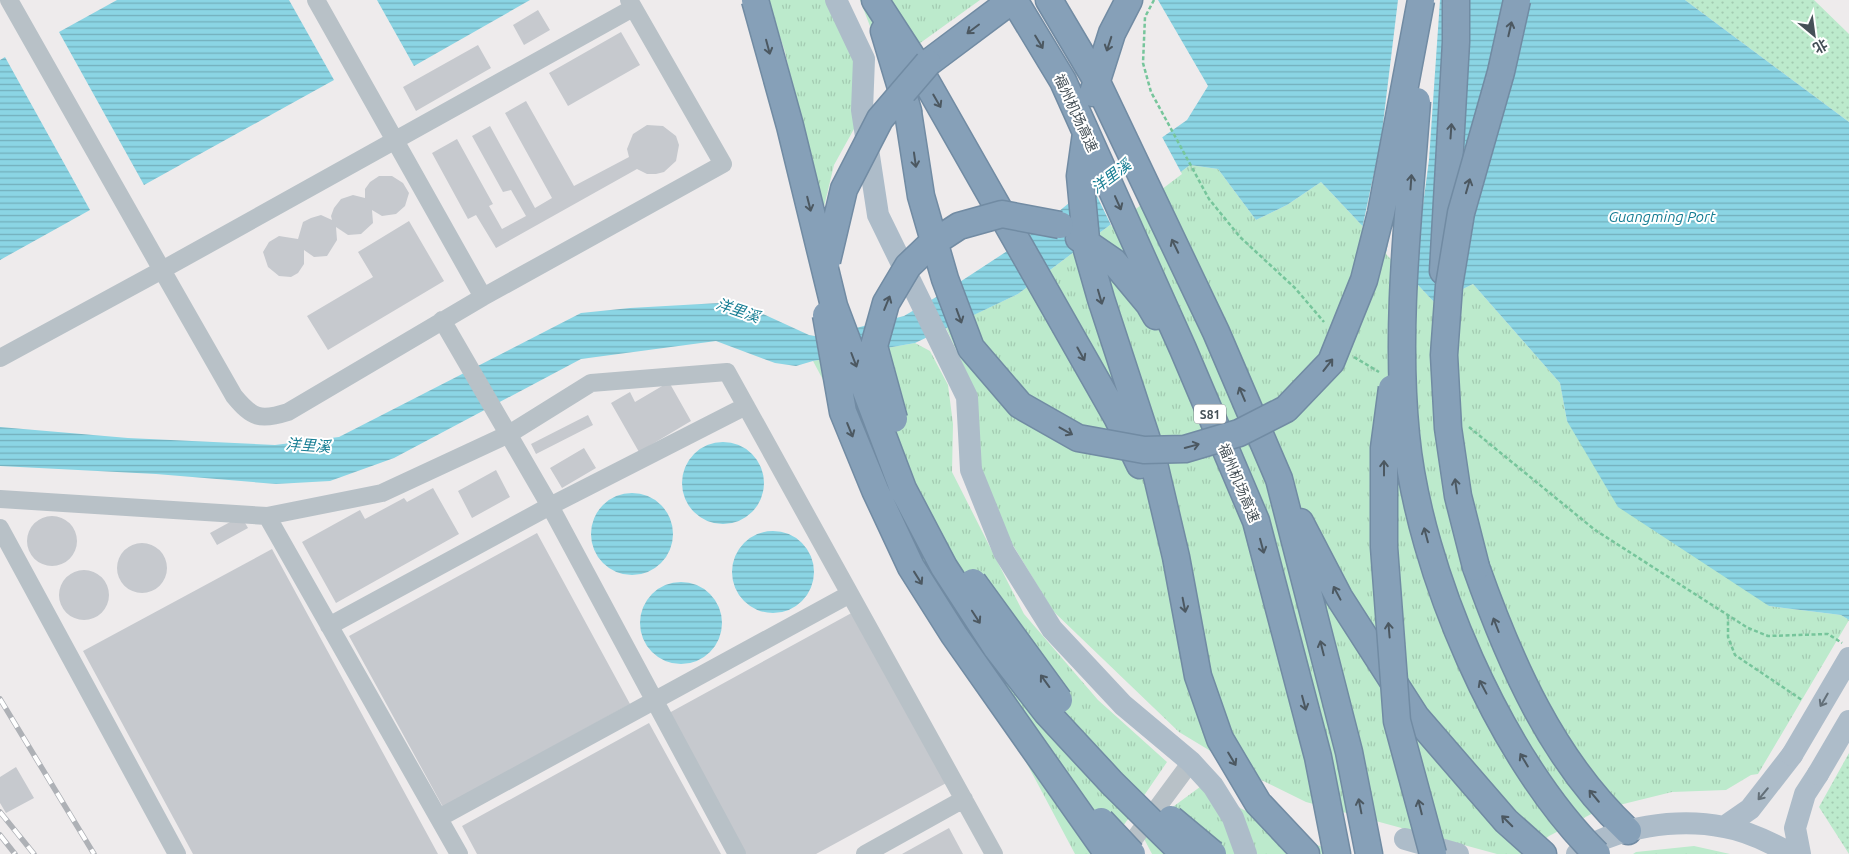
<svg xmlns="http://www.w3.org/2000/svg" width="1849" height="854" viewBox="0 0 1849 854" font-family="Ubuntu,'Noto Sans SC',sans-serif">
<defs>
<pattern id="grass-tufts" width="24" height="20" patternUnits="userSpaceOnUse" patternTransform="scale(1.25)"><rect width="24" height="20" fill="#bceacc"/><path d="M3 7l-1-3M5 7V3M7 7l1-3M15 17l-1-3M17 17v-4M19 17l1-3" fill="none" stroke="#a3cab1"/></pattern>
<pattern id="park-dots" width="8" height="8" patternUnits="userSpaceOnUse" patternTransform="scale(1.25)"><rect width="8" height="8" fill="#bceacc"/><path d="M2 2h.1M6 6h.1" fill="none" stroke="#a3cab1" stroke-width="1.8" stroke-linecap="round"/></pattern>
<pattern id="water-rules" width="6" height="5" patternUnits="userSpaceOnUse" patternTransform="scale(1.25)"><rect width="6" height="5" fill="#8bd5e4"/><path d="M0 2.5h6" fill="none" stroke="#73afbc"/></pattern>
</defs>
<rect width="100%" height="100%" fill="#eeebec"/>
<path fill="url(#grass-tufts)" d="M768,0H826L857,66L860,118L834,165L822,215L785,52Z
M860,0H980L916,46L881,55Z
M1190,165L1218,169L1256,220L1287,205L1321,182L1435,303L1473,284L1560,383L1567,421L1769,606L1841,615L1849,620L1758,774L1751,775L1726,790L1672,792L1599,810L1549,836L1525,854H1497L1306,802L1247,773L1179,732L1053,611L992,511L977,457L978,397L946,328L1018,294Z
M915,343L930,351L948,385L953,424L952,472L1024,614L1098,700L1167,762L1104,854H1075L813,361Z
M1204,784L1216,796L1310,843L1346,854H1152L1140,831Z
M1694,846L1730,854H1633L1636,852Z"/>
<path fill="url(#park-dots)" d="M1685,0H1814L1849,34V122Z
M1849,753V854L1819,807Z"/>
<path fill="url(#water-rules)" d="M117,0H289L334,80L144,185L59,32Z
M377,0H530L414,66Z
M1158,0H1685L1849,122V620L1841,615L1769,606L1618,507L1567,421L1560,383L1473,284L1435,303L1321,182L1287,205L1256,220L1218,169L1190,165L1018,294L915,343L813,361L796,366L775,363L716,341L581,359L394,458L330,481L276,484L156,474L0,466V427L128,438L275,445L339,437L581,313L630,308L737,302L809,335L820,337L904,316L943,293L1021,242L1074,199L1187,120L1208,86Z
M5,57L90,210L0,260V60Z
M682 483a41 41 0 1 1 82 0a41 41 0 1 1-82 0Z
M591 534a41 41 0 1 1 82 0a41 41 0 1 1-82 0Z
M732 572a41 41 0 1 1 82 0a41 41 0 1 1-82 0Z
M640 623a41 41 0 1 1 82 0a41 41 0 1 1-82 0Z"/>
<path fill="#eeebec" d="M1398,0H1440L1429,160L1417,250L1416,286L1386,254L1391,225L1380,247L1362,229L1381,140Z
M1161,135L1182,174L1112,227L1091,184Z"/>
<path fill="#c6c9ce" d="M538,10L550,30L524,45L513,25Z
M621,32L640,65L568,106L549,73Z
M478,45L491,68L416,111L403,87Z
M526,101L574,186L629,157L627,149L633,134L647,125L663,126L676,136L679,145L676,161L664,172L656,174H647L637,169L496,248L476,215L468,219L432,153L457,139L493,204L489,206L502,229L526,216L511,190L503,192L472,136L490,126L535,208L552,198L505,113Z
M379,176H392L403,183L409,193L405,206L396,214L382,216L372,210L373,223L361,234L348,235L336,227L337,240L327,256L314,257L304,250V264L298,273L291,277L279,276L268,267L263,252L269,242L279,236L298,239L303,222L311,218L321,215L332,220L331,216L334,208L341,199L353,195L365,198V189L370,182Z
M409,221L444,281L328,350L307,316L373,277L358,252Z
M669,382L691,421L639,452L611,403L630,392L635,402Z
M588,415L593,425L536,454L531,444Z
M584,448L596,468L562,488L550,468Z
M496,470L510,497L472,518L458,491Z
M433,488L459,534L336,603L302,542L360,510L365,519L404,498L407,502Z
M27 541a25 25 0 1 1 50 0a25 25 0 1 1-50 0Z
M241,516L248,528L217,545L210,533Z
M537,533L630,704L443,807L349,636Z
M117 568a25 25 0 1 1 50 0a25 25 0 1 1-50 0Z
M272,549L438,854H193L83,651Z
M59 595a25 25 0 1 1 50 0a25 25 0 1 1-50 0Z
M857,610L950,781L816,854H746L669,713Z
M649,723L721,854H477L462,826Z
M16,767L34,798L6,813L0,803V777Z
M949,828L963,854H902Z"/>
<g fill="none" stroke-linecap="round" stroke-linejoin="round">
<g stroke="#718ba3" stroke-width="29">
<path id="highway" d="M875,0L914,60L1117,417L1140,465
M1014,0L1063,81L1183,349L1256,521L1318,757L1337,854
M1049,0L1094,76L1216,332L1279,479L1349,752L1369,854
M884,31L908,111
M928,63L1012,0
M1093,93L1112,33L1129,0
M1086,133L1080,176L1087,250L1101,299L1152,455L1176,557L1198,676L1220,739L1258,803L1306,854
M1079,238L1114,262L1149,304L1156,316
M1443,271L1456,42V0
M1300,522L1339,597L1416,717L1506,821L1543,854
M1476,567C1510,663 1552,760 1628,831"/>
</g>
<path stroke="#76c59b" stroke-width="2.5" stroke-dasharray="4 2.5" stroke-linecap="butt" d="M1154,0L1145,17L1143,63L1151,92L1209,199L1240,237L1295,288L1324,322
M1354,357L1379,372
M1469,427L1595,530L1748,628L1768,636L1828,634L1842,643
M1728,615V637L1735,655L1802,700"/>
<path stroke="#b8c1c7" stroke-width="18" d="M9,0L162,270L633,8
M316,0L483,297
M442,320L550,506L737,854
M0,358L162,270L234,396C252,418 260,421 288,412L483,297L723,164L629,0
M0,499L267,516L382,493L509,434L591,383L727,372L994,854
M267,516L459,854
M0,528L177,854
M329,626L550,506L746,406
M439,818L850,594
M865,854L964,799
M1123,854L1191,762"/>
<path stroke="#adbcc9" stroke-width="22" d="M836,0L864,59L862,110L878,215L967,397L971,470L1004,552L1052,629L1123,705L1191,762L1213,786L1233,818L1246,854
M1724,827L1750,809L1792,755
M1405,839L1458,854
M1577,854C1614,826 1679,818 1724,827C1748,831 1770,842 1791,854
M1800,854L1795,828L1805,794L1818,774"/>
<use href="#highway" stroke="#86a0b8" stroke-width="26"/>
<g stroke="#aeb1b6" stroke-width="5.5">
<path id="rail" d="M0,699L94,854
M0,812L34,854
M0,835L15,854"/>
</g>
<use href="#rail" stroke="#fff" stroke-width="4" stroke-dasharray="11" stroke-linecap="butt"/>
<g stroke="#718ba3" stroke-width="29" stroke-linecap="butt">
<path id="highway-bridge" d="M755,0L790,126L834,306L903,489L944,567L996,647L1047,713L1112,783L1184,854
M1417,101C1409,212 1395,325 1406,435C1419,570 1500,759 1597,854
M908,112L921,196L945,279L971,348L1020,405L1078,438L1144,450L1185,449L1239,433L1286,409L1331,362L1364,280L1381,213L1421,0
M827,261L844,189L880,119L928,63
M826,315L843,412L875,490L911,567L954,635L1108,854
M1392,388L1384,448V547L1397,721L1433,854
M894,419L874,346L886,303L908,266L930,245L959,226L1002,214L1060,225
M1476,567L1458,496L1448,428L1444,355L1449,286L1461,213L1501,72L1517,0
M973,582L1059,700
M1171,819L1213,854
M1101,821L1132,854"/>
</g>
<path stroke="#adbcc9" stroke-width="22" d="M1792,755L1849,658
M1818,774L1849,721"/>
<use href="#highway-bridge" stroke="#86a0b8" stroke-width="26"/>
</g>
<defs><path id="oneway-shaft" d="M-6 0H5M1.5-3L5.5 0L1.5 3" fill="none" stroke-width="1.6" stroke-linecap="round" stroke-linejoin="round" transform="scale(1.25)"/></defs>
<g stroke="#4c5861">
<use href="#oneway-shaft" transform="translate(973 29) rotate(143)"/>
<use href="#oneway-shaft" transform="translate(1510 29) rotate(-77)"/>
<use href="#oneway-shaft" transform="translate(1039 42) rotate(59)"/>
<use href="#oneway-shaft" transform="translate(1109 44) rotate(108)"/>
<use href="#oneway-shaft" transform="translate(768 47) rotate(75)"/>
<use href="#oneway-shaft" transform="translate(937 101) rotate(60)"/>
<use href="#oneway-shaft" transform="translate(1451 131) rotate(-86)"/>
<use href="#oneway-shaft" transform="translate(915 160) rotate(82)"/>
<use href="#oneway-shaft" transform="translate(1411 182) rotate(-86)"/>
<use href="#oneway-shaft" transform="translate(1468 186) rotate(-74)"/>
<use href="#oneway-shaft" transform="translate(1118 203) rotate(66)"/>
<use href="#oneway-shaft" transform="translate(809 204) rotate(76)"/>
<use href="#oneway-shaft" transform="translate(1175 246) rotate(-116)"/>
<use href="#oneway-shaft" transform="translate(1100 297) rotate(74)"/>
<use href="#oneway-shaft" transform="translate(887 303) rotate(-68)"/>
<use href="#oneway-shaft" transform="translate(959 316) rotate(70)"/>
<use href="#oneway-shaft" transform="translate(1081 354) rotate(61)"/>
<use href="#oneway-shaft" transform="translate(854 360) rotate(69)"/>
<use href="#oneway-shaft" transform="translate(1328 365) rotate(-52)"/>
<use href="#oneway-shaft" transform="translate(1242 394) rotate(-113)"/>
<use href="#oneway-shaft" transform="translate(850 430) rotate(68)"/>
<use href="#oneway-shaft" transform="translate(1066 431) rotate(29)"/>
<use href="#oneway-shaft" transform="translate(1192 446) rotate(-15)"/>
<use href="#oneway-shaft" transform="translate(1384 468) rotate(-90)"/>
<use href="#oneway-shaft" transform="translate(1456 486) rotate(-98)"/>
<use href="#oneway-shaft" transform="translate(1426 535) rotate(-105)"/>
<use href="#oneway-shaft" transform="translate(1262 546) rotate(75)"/>
<use href="#oneway-shaft" transform="translate(918 578) rotate(58)"/>
<use href="#oneway-shaft" transform="translate(1337 593) rotate(-118)"/>
<use href="#oneway-shaft" transform="translate(1184 605) rotate(79)"/>
<use href="#oneway-shaft" transform="translate(976 617) rotate(57)"/>
<use href="#oneway-shaft" transform="translate(1496 625) rotate(-111)"/>
<use href="#oneway-shaft" transform="translate(1389 630) rotate(-95)"/>
<use href="#oneway-shaft" transform="translate(1322 648) rotate(-104)"/>
<use href="#oneway-shaft" transform="translate(1045 681) rotate(-126)"/>
<use href="#oneway-shaft" transform="translate(1483 687) rotate(-118)"/>
<use href="#oneway-shaft" transform="translate(1304 703) rotate(75)"/>
<use href="#oneway-shaft" transform="translate(1232 759) rotate(59)"/>
<use href="#oneway-shaft" transform="translate(1524 760) rotate(-121)"/>
<use href="#oneway-shaft" transform="translate(1594 796) rotate(-130)"/>
<use href="#oneway-shaft" transform="translate(1360 806) rotate(-101)"/>
<use href="#oneway-shaft" transform="translate(1420 807) rotate(-104)"/>
<use href="#oneway-shaft" transform="translate(1507 821) rotate(-135)"/>
</g>
<g stroke="#647079">
<use href="#oneway-shaft" transform="translate(1824 700) rotate(120)"/>
<use href="#oneway-shaft" transform="translate(1763 794) rotate(130)"/>
</g>
<g text-anchor="middle" dominant-baseline="central" stroke-width="4" stroke-linejoin="round" paint-order="stroke">
<rect fill="#fff" stroke="#7d8489" stroke-width="1" x="1194" y="404.5" width="32" height="19" rx="4"/>
<g font-size="12" font-weight="bold" fill="#455057">
<text x="1210" y="414">S81</text>
</g>
<g font-size="14" fill="#455057" stroke="#fff">
<text transform="translate(1076 113) rotate(65)">福州机场高速</text>
<text transform="translate(1239 483) rotate(67)">福州机场高速</text>
</g>
<g font-size="15" font-style="italic" fill="#167d93" stroke="#fff">
<text transform="translate(1111 176) rotate(-37)">洋里溪</text>
<text x="1662" y="216">Guangming Port</text>
<text transform="translate(738 310) rotate(19)">洋里溪</text>
<text transform="translate(308 445) rotate(4)">洋里溪</text>
</g>
</g>
<g transform="translate(1814 35) rotate(151)" stroke="#ffffff" stroke-width="4" paint-order="stroke">
<path d="M0-4L9 19L0 12L-9 19Z" fill="#455057"/>
<text y="-8" font-size="14" font-weight="bold" text-anchor="middle" fill="#455057">北</text>
</g>
</svg>
